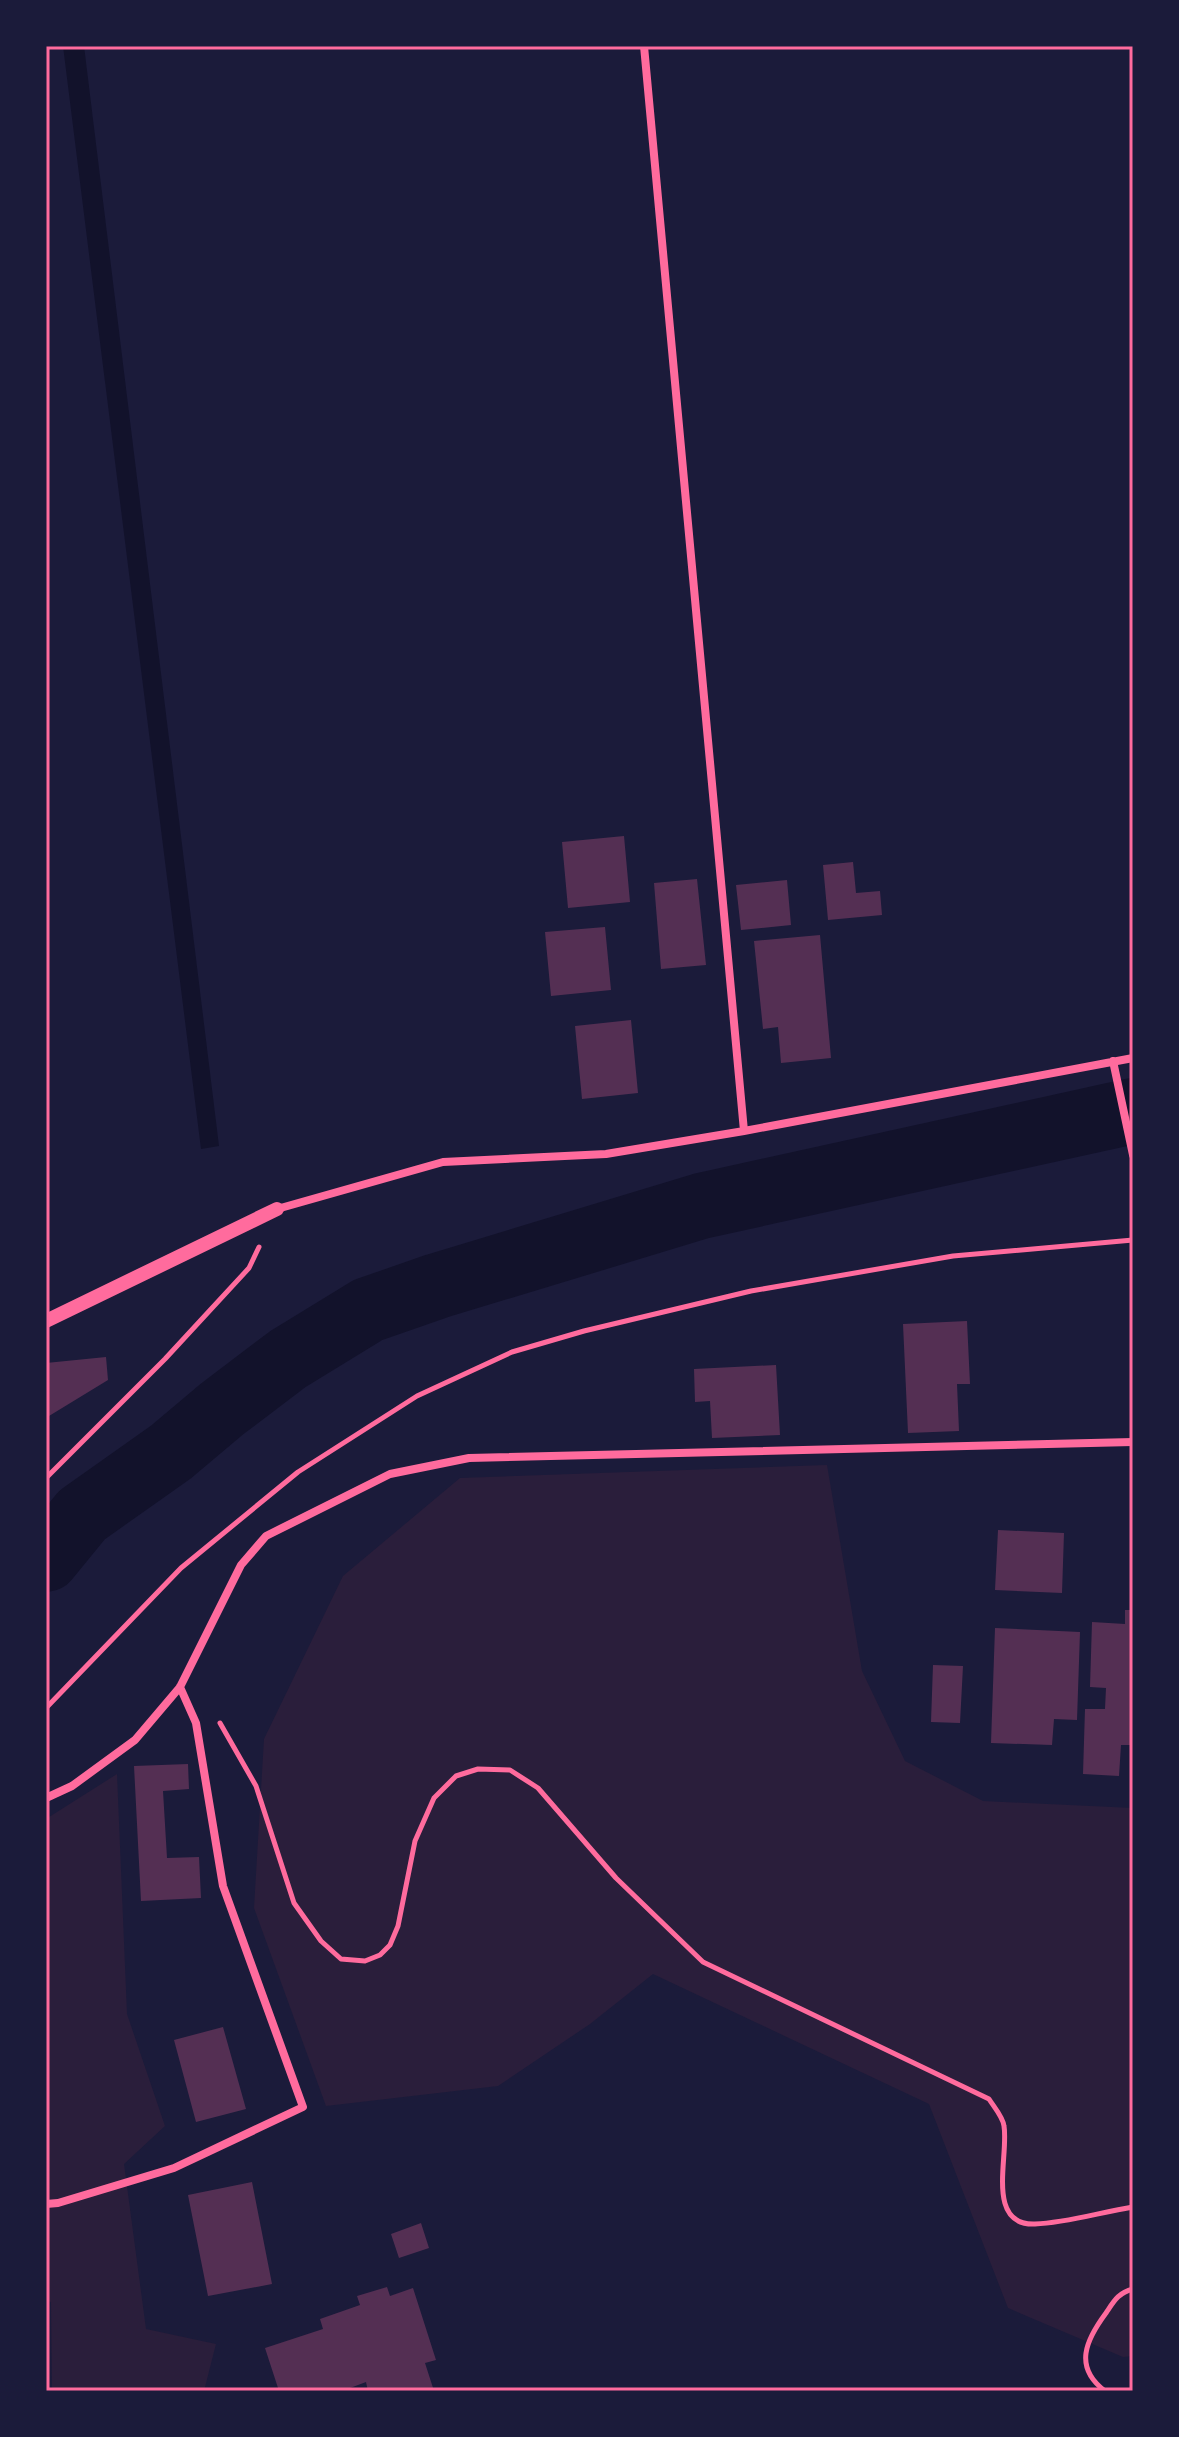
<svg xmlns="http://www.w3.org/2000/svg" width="1179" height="2437" viewBox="0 0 1179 2437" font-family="Merriweather,serif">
<rect width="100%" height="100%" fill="#1b1b3a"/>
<path fill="#2a1e3b" d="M827,1465L862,1671L905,1761L983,1801L1133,1808V2356L1123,2357L1008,2308L929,2104L653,1974L590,2024L498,2086L326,2106L254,1908L264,1739L343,1576L460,1478Z
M117,1774L127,2014L165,2126L124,2164L146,2329L216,2344L204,2391H52L51,2302L46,2301V1819Z"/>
<path fill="#12122b" d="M63,46H84L219,1146L201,1149Z"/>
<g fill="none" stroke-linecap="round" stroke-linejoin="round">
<path stroke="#12122b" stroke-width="66" d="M46,1559L82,1515L171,1452L222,1409L288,1359L368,1310L437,1286L701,1206L1133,1111"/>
</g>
<path fill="#542f53" d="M624,836L630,902L568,908L562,842Z
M853,862L856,893L880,891L882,915L828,920L823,865Z
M697,879L706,965L661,969L654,883Z
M787,880L791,925L741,930L736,885Z
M605,927L611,990L551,996L545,932Z
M820,935L831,1058L781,1063L778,1027L763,1029L754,941Z
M631,1020L638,1093L582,1099L575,1026Z
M967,1321L970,1384H957L959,1431L908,1433L903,1324Z
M106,1357L108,1380L49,1416L46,1363Z
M776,1365L780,1435L712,1438L710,1401L695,1402L694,1369Z
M998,1530L1064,1533L1062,1593L995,1590Z
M1125,1610H1133V1745H1121L1119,1776L1083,1774L1085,1709H1105L1106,1688L1090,1687L1092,1622L1125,1624Z
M995,1628L1080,1632L1077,1720L1054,1719L1052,1745L991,1743Z
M933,1665L963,1666L960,1723L931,1722Z
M188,1764L189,1789L163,1791L167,1858L199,1857L201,1898L141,1901L134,1766Z
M223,2027L246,2109L196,2122L174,2040Z
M252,2182L272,2284L208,2296L188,2195Z
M421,2223L429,2248L399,2258L391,2234Z
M387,2287L390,2296L413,2288L436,2360L425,2363L434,2391H368L366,2382L342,2391H279L265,2348L323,2329L320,2319L360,2305L357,2296Z"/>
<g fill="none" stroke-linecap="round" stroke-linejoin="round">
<path stroke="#ff6b9d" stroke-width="5" d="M46,1478L165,1359L249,1268L259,1247
M46,1708L181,1568L298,1472L417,1396L512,1352L584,1331L751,1291L953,1256L1133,1240
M220,1723L256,1786L294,1903L321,1941L341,1959L365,1961L380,1955L390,1945L398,1926L415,1841L434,1798L456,1776L478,1769L510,1770L538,1788L616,1878L703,1962L989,2099C994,2107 1003,2117 1004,2126C1009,2156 985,2226 1035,2224C1067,2223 1101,2212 1133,2207
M1105,2391C1073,2367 1086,2340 1106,2313C1114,2301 1118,2293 1133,2289
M1131,2391L1133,2390"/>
<path stroke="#ff6b9d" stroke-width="8" d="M644,46L744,1131
M1113,1061L1133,1155
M277,1209L443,1162L606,1154L744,1131L1133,1058
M46,1798L72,1786L135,1740L180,1687L241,1565L266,1536L390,1474L469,1458L1133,1442
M46,2204L58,2203L174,2168L303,2107L223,1886L196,1723L180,1687"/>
<path stroke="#ff6b9d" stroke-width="14" d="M46,1321L277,1209"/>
</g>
<rect width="1179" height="2437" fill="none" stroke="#1b1b3a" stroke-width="96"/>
<rect x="48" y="48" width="1083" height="2341" fill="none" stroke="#ff6b9d" stroke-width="3"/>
</svg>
